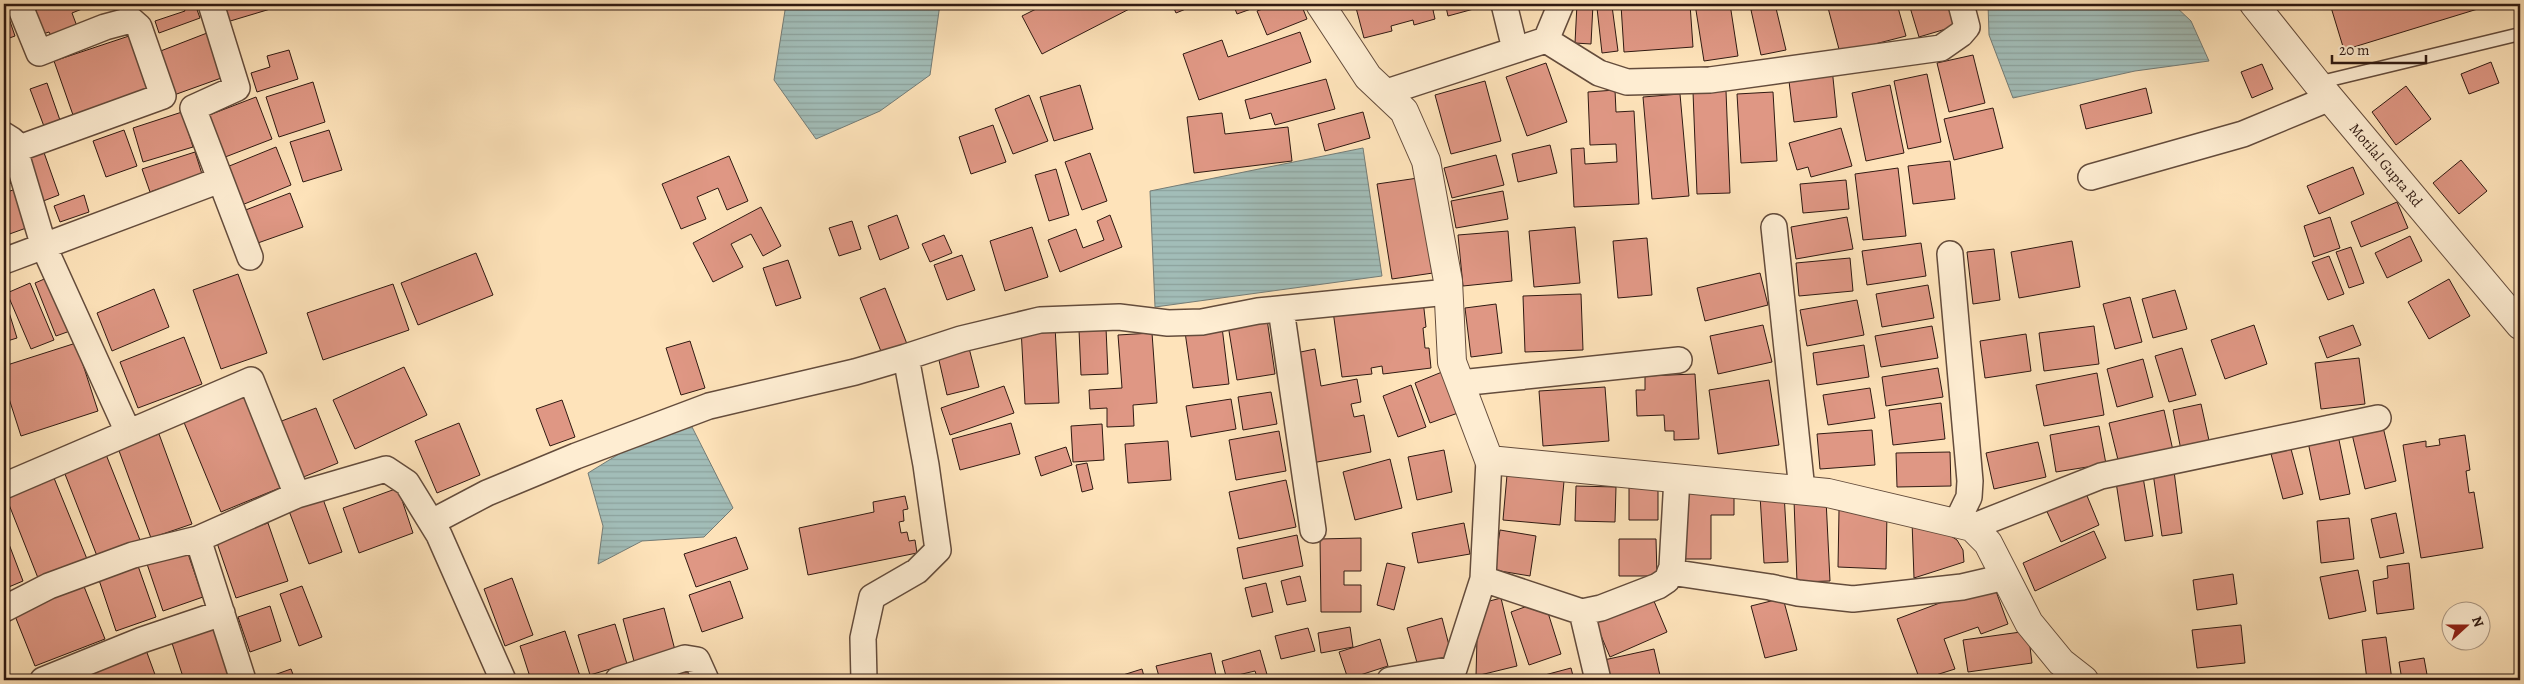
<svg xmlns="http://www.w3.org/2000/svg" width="2524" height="684" viewBox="0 0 2524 684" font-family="Alegreya,serif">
<defs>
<pattern id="water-rules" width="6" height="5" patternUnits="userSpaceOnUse" patternTransform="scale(1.25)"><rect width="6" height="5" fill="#a2bdb8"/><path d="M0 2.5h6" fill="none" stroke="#8ca29d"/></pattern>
</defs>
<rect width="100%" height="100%" fill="#fee3ba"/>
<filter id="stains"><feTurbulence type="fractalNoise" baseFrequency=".004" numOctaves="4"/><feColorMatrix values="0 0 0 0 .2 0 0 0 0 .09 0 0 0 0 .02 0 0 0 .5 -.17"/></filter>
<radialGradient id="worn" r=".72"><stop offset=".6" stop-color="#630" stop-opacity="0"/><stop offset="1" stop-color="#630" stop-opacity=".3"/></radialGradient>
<path fill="url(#water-rules)" stroke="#747c76" d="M786,4H940L930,75L880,111L816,139L774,80Z
M1988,4H2173L2191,21L2209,61L2135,71L2013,98L1989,35Z
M1363,148L1382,276L1155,307L1150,191Z
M690,423L733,508L704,537L642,541L598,564L603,526L588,473L645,438Z"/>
<path fill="#df9784" stroke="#301a12" d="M4,4L15,36L4,40Z
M34,4H80L82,9L72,13L78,29L52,38L49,32L40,35L32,12L37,10Z
M182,4H195L200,18L159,33L155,21L185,11Z
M222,4H276L277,7L227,22Z
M1046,4H1139L1042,54L1022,16Z
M1172,4H1198L1176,13Z
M1233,4H1265L1237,14Z
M1276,4H1301L1307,19L1267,35L1257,11Z
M1355,4H1480L1481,7L1448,16L1446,7L1433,10L1435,19L1414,25L1413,20L1391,26L1392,31L1364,38Z
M1577,4H1593L1591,44L1575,43Z
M1642,4H1690L1693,47L1624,52L1621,5Z
M1695,4H1730L1738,56L1704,61Z
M1775,4L1786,50L1761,55L1751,10Z
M1827,4H1897L1906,36L1840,53Z
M1909,4H1949L1956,26L1919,37Z
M2330,4H2494L2344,50Z
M1612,6L1618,51L1602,53L1597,8Z
M1300,32L1311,62L1199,100L1183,54L1222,40L1228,57Z
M207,33L224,77L174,95L158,52Z
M129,36L147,89L73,115L54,61Z
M289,50L298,79L257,92L251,73L270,67L267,56Z
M1973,55L1985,103L1949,112L1937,63Z
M2491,62L2499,83L2469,94L2461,74Z
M1546,63L1567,122L1527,136L1506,77Z
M2262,64L2273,89L2252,98L2241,72Z
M1832,68L1837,117L1794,122L1788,73Z
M1927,74L1941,142L1908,149L1894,81Z
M1326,79L1335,109L1275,125L1271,113L1250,119L1245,100Z
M1485,81L1501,141L1451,154L1435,95Z
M313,82L325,122L279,137L266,97Z
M47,83L61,123L45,129L30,89Z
M1080,85L1093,129L1054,141L1040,97Z
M1890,85L1904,153L1866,161L1852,93Z
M2406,86L2431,119L2396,145L2372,112Z
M2146,88L2152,113L2086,129L2080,105Z
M1615,90L1616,112L1634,111L1639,204L1574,207L1571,149L1584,148L1585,164L1617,162L1616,144L1590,145L1588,92Z
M1726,91L1730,193L1697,194L1693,92Z
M1773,92L1777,161L1741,163L1737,94Z
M1680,94L1689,196L1652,199L1643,97Z
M1029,95L1048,141L1013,154L995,109Z
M256,97L272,139L220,159L204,117Z
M1993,108L2003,148L1954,160L1944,119Z
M182,112L193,147L143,162L133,128Z
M1363,112L1370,138L1325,151L1318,124Z
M1222,113L1225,134L1288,127L1292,161L1194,173L1187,117Z
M993,125L1006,162L971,174L959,137Z
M1841,128L1852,166L1811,177L1808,167L1797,170L1789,143Z
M124,130L137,166L106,177L93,141Z
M329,130L342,170L303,182L290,142Z
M1550,145L1557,173L1518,182L1512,154Z
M42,147L59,195L38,203L21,155Z
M276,147L291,185L237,207L222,169Z
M195,152L202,174L150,192L142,169Z
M1090,153L1107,201L1082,210L1065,162Z
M1496,155L1504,185L1452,198L1444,168Z
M729,156L748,201L727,210L718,188L697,197L706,219L681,229L662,184Z
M2461,160L2487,191L2459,214L2433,183Z
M1950,161L1955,199L1913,204L1908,166Z
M4,164L11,183L4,186Z
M2353,167L2364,194L2319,214L2307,186Z
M1898,168L1906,236L1863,240L1855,174Z
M1056,169L1069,215L1049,221L1035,175Z
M1418,178L1433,273L1392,279L1377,184Z
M1846,180L1849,209L1803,213L1800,184Z
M16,189L29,227L4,236V193Z
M1503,191L1508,219L1456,228L1451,201Z
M290,193L303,227L255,244L243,211Z
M84,195L89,212L60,222L54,206Z
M2397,202L2408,228L2361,247L2351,222Z
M761,207L781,246L763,256L751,234L731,244L743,267L713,282L693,243Z
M897,215L909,248L880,260L868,226Z
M1110,215L1122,247L1060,272L1048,240L1076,229L1083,248L1104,240L1097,221Z
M1847,217L1853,249L1796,259L1791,227Z
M2330,217L2340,248L2314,257L2304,226Z
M852,221L861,249L839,256L829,228Z
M1032,227L1048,277L1005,291L990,241Z
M1575,227L1580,283L1534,287L1529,231Z
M1508,231L1512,281L1463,286L1458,235Z
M944,235L952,253L930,262L922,244Z
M2410,236L2422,261L2387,278L2375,253Z
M1647,238L1652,295L1618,298L1613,241Z
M2072,241L2080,287L2019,298L2011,252Z
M1921,243L1926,276L1867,285L1862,251Z
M2351,247L2364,283L2349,288L2336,252Z
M1994,249L2000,300L1973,304L1967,252Z
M476,253L493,295L418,325L401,283Z
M962,255L975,290L947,300L934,265Z
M2329,256L2344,294L2328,300L2312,262Z
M1850,258L1853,291L1799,296L1796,263Z
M788,260L801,298L776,306L763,268Z
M1760,273L1768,305L1705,321L1697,288Z
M238,274L267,353L221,369L193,290Z
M49,277L70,331L56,336L35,283Z
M2449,279L2470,316L2429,339L2408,302Z
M30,283L54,340L31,349L7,293Z
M393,284L409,330L323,360L307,313Z
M1928,285L1934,318L1882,327L1876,294Z
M885,288L907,344L882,354L860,298Z
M154,289L169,327L112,351L97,313Z
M2175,290L2187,329L2153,338L2142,299Z
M1581,294L1583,350L1525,352L1523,296Z
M2130,297L2142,342L2115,349L2103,304Z
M1423,300L1426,327L1423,328L1425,348H1429L1431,368L1383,374L1382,366L1371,368L1372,374L1342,377L1333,311Z
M1857,300L1864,335L1807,346L1800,310Z
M1496,304L1502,353L1471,357L1465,308Z
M8,309L17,338L4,342V310Z
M1267,319L1275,374L1237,380L1228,325Z
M1763,325L1772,362L1718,374L1710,336Z
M2254,325L2267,364L2225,379L2211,340Z
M2353,325L2361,345L2327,358L2319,337Z
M1055,326L1059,403L1025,404L1021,328Z
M1932,326L1938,358L1881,367L1875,336Z
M2094,326L2099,364L2044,371L2039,333Z
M1222,327L1229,384L1193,388L1185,332Z
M1106,328L1108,374L1081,375L1079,330Z
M1152,333L1157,403L1133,405L1134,426L1107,427V408L1090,409L1089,390L1122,388L1118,335Z
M2026,334L2031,371L1985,378L1980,341Z
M184,337L202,384L138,408L120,362Z
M690,341L705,388L681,395L666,348Z
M76,343L98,411L21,436L4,383V366Z
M1864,345L1869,377L1817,385L1813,353Z
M969,348L979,387L947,395L938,356Z
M2182,348L2196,395L2169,402L2155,356Z
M1315,349L1321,386L1357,379L1361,402L1351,404L1354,417L1364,415L1371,452L1312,463L1291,354Z
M2359,358L2365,404L2321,409L2315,363Z
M2143,359L2153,397L2117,407L2107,369Z
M404,367L427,415L355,449L333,400Z
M1938,368L1943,397L1886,406L1882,377Z
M1442,372L1458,413L1430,423L1415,383Z
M2097,373L2104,415L2044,426L2036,385Z
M1695,374L1699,439L1674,440V431H1665L1664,415L1637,416L1636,390H1645V376Z
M1769,380L1779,445L1718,454L1709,390Z
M1411,385L1426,427L1398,437L1383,396Z
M1004,386L1014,413L950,435L941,408Z
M1605,387L1609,441L1543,446L1539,391Z
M1870,388L1875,418L1828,425L1823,395Z
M1271,392L1277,424L1243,430L1238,397Z
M245,395L282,487L221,512L183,420Z
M1231,399L1236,429L1191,437L1186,406Z
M562,400L575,437L550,446L536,409Z
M1941,403L1945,439L1893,445L1889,410Z
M2201,404L2210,445L2181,450L2173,410Z
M316,408L338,463L301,478L279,422Z
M2164,410L2174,455L2120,468L2109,423Z
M459,423L480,475L437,493L415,441Z
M1011,423L1020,454L960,470L952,439Z
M1102,424L1104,460L1073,462L1071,426Z
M2099,426L2106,464L2056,472L2050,435Z
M2383,427L2396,481L2365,489L2352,434Z
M1872,430L1875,465L1820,469L1817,434Z
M1279,431L1286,471L1236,480L1229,440Z
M159,434L192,524L151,538L118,448Z
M2338,435L2350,494L2320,500L2308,442Z
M2465,435L2470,470L2466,471L2469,493L2474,492L2483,548L2421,558L2403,445L2426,441V447L2440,445L2439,439Z
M1168,441L1171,480L1128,483L1125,444Z
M2038,442L2046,477L1994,489L1986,453Z
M1066,447L1072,465L1041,476L1035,457Z
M2291,449L2303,494L2283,499L2271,454Z
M1444,450L1452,492L1417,500L1408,457Z
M105,452L140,540L97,556L63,469Z
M1950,452L1951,486L1897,487L1896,453Z
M1390,459L1402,508L1355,520L1343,472Z
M1087,463L1093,489L1082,492L1076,465Z
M2174,471L2182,533L2162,536L2153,473Z
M1507,475L1564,481L1560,525L1503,520Z
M2143,477L2153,536L2125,541L2116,482Z
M54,478L87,559L38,578L6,497Z
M1286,480L1296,527L1239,539L1229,492Z
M1629,481H1658V520H1629Z
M1576,486L1616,487L1615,522L1575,521Z
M2083,486L2099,525L2061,542L2043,503Z
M1680,487H1734V515H1711V559H1680Z
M398,488L413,533L359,553L343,508Z
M1784,493L1788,562L1764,563L1760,495Z
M905,496L908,509L903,510L904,521L899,522L901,533L907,532L909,541L915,540L917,553L808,575L799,528L874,512L873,502Z
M323,499L342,552L309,564L289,511Z
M1826,499L1830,581L1797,582L1794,500Z
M1839,510L1887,512L1886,569L1838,567Z
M2396,513L2404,553L2380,558L2371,519Z
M2349,518L2354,559L2321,563L2317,521Z
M1912,521L1943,531L1957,540L1963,550L1964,562L1914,578Z
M268,523L288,581L236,598L216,540Z
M1464,523L1470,554L1418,563L1412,533Z
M1500,530L1536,536L1530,576L1494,570Z
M4,531L23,581L4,589Z
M2094,531L2106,558L2035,591L2023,563Z
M1297,535L1303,566L1243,579L1237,548Z
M736,537L748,569L696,587L684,554Z
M1361,538V571H1344V585H1361V612H1321L1320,539Z
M1619,539H1656L1657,576H1619Z
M186,548L203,597L163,611L146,561Z
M137,563L156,617L116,631L98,577Z
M1387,563L1405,567L1394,610L1377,605Z
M2409,563L2414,609L2377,614L2373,581L2388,578L2387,566Z
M2358,570L2366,611L2329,619L2320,577Z
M2233,574L2237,604L2197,610L2193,580Z
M1300,576L1306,601L1287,605L1281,581Z
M512,578L533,635L505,646L484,589Z
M730,581L743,618L702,632L689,595Z
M1266,583L1273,612L1252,617L1245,588Z
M1993,583L2008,624L1981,634L1978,627L1944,639L1955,669L1920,680L1897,619Z
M83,584L105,639L35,666L13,611Z
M302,586L322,637L299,646L280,594Z
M1651,594L1667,632L1610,657L1594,619Z
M1501,598L1517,666L1476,676L1477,638L1482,603Z
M1783,598L1797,650L1765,658L1751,606Z
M1544,600L1561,654L1529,665L1511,612Z
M270,606L281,641L250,652L238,617Z
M664,608L676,654L635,665L623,619Z
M1442,618L1452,657L1418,666L1407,628Z
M214,623L231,675L215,680H184L170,637Z
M615,624L627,664L590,675L578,635Z
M2241,625L2245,663L2197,668L2192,630Z
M1350,627L1353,647L1321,653L1318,633Z
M1308,628L1315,651L1281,659L1275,636Z
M565,631L581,679L531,680L520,646Z
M2028,631L2032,663L1968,672L1963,640Z
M2386,637L2392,680H2367L2362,640Z
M1380,639L1388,666L1348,679L1339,652Z
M1654,649L1661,680H1609L1604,660Z
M146,650L157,680H97L93,669Z
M1260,650L1268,678L1258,680L1255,671L1238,675L1240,680H1227L1222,661Z
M1211,653L1217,680H1160L1156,666Z
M2424,658L2428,680H2402L2399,662Z
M690,668L694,680H652Z
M1571,668L1574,680H1526Z
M291,669L295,680H260Z
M1142,669L1145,680H1107Z
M2244,675V680H2195Z"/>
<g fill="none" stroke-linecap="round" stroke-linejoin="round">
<g stroke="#644c3c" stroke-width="15">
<path id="service" d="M2317,83L2520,34"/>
</g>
<g stroke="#644c3c" stroke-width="28">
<path id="minor" d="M211,4L237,88L193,108L250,257
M1504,4L1515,49
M1546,40L1599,73L1627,82L1710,80L1941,48L1961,34L1967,27L1961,4
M1384,93L1546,40L1561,4
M4,135L12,140L44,247L128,432
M14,150L163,96L139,27L131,20L105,27L39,53L19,4
M2091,177L2243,134L2330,98
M1774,227L1802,490
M1950,254L1970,481L1969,497L1956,524
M4,261L220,180
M1281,309L1313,530
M906,357L961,339L1040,320L1119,317L1168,323L1202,322L1258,311L1448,292
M1460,383L1679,360
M4,486L251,380L297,495
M432,522L487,493L576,456L709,406L855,372L906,357L926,465L938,550L917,571L872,597L863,638L864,680
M1972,527L2101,476L2378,418
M198,539L243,680
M1670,572L1770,587L1798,593L1853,599L1962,587L2005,577
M1483,579L1582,612L1601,608L1658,586L1667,580L1672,567L1677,478
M4,609L49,586L133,555L198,539L297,495L386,469L407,483L439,535L503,680
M1582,612L1598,680
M43,680L142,640L222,613
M618,680L685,658L697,660L706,680
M1390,680L1454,669L1483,579L1489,460"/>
</g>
<g stroke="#644c3c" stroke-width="30">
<path id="tertiary" d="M1320,4L1368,77L1404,111L1426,161L1448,281L1452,362L1489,460L1828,493L1972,527L1988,543L2029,623L2061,662L2084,680
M2254,4L2317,83L2520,325"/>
</g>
<use href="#service" stroke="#feedd2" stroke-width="12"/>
<use href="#minor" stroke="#feedd2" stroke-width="25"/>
<use href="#tertiary" stroke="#feedd2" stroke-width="28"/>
</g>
<g text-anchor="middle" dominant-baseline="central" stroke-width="4" stroke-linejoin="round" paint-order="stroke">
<g font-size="15" fill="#301a12" stroke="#feedd2">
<text transform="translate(2386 165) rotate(50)">Motilal Gupta Rd</text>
</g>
</g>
<rect width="2524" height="684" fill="none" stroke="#fee3ba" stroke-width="20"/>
<rect x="5" y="5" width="2514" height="674" fill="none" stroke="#301a12" stroke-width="2.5"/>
<rect x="10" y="10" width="2504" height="664" fill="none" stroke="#301a12"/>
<g transform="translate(2466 626) rotate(69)"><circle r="24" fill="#feedd2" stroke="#ac9985"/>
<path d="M0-4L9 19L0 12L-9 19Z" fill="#8f2418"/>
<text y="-8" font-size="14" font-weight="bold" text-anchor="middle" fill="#301a12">N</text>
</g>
<path d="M2332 55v8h94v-8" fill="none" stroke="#301a12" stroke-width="2.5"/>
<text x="2339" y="55" font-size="15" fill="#301a12" stroke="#feedd2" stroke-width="4" paint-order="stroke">20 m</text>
<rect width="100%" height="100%" filter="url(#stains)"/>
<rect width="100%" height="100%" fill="url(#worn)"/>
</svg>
